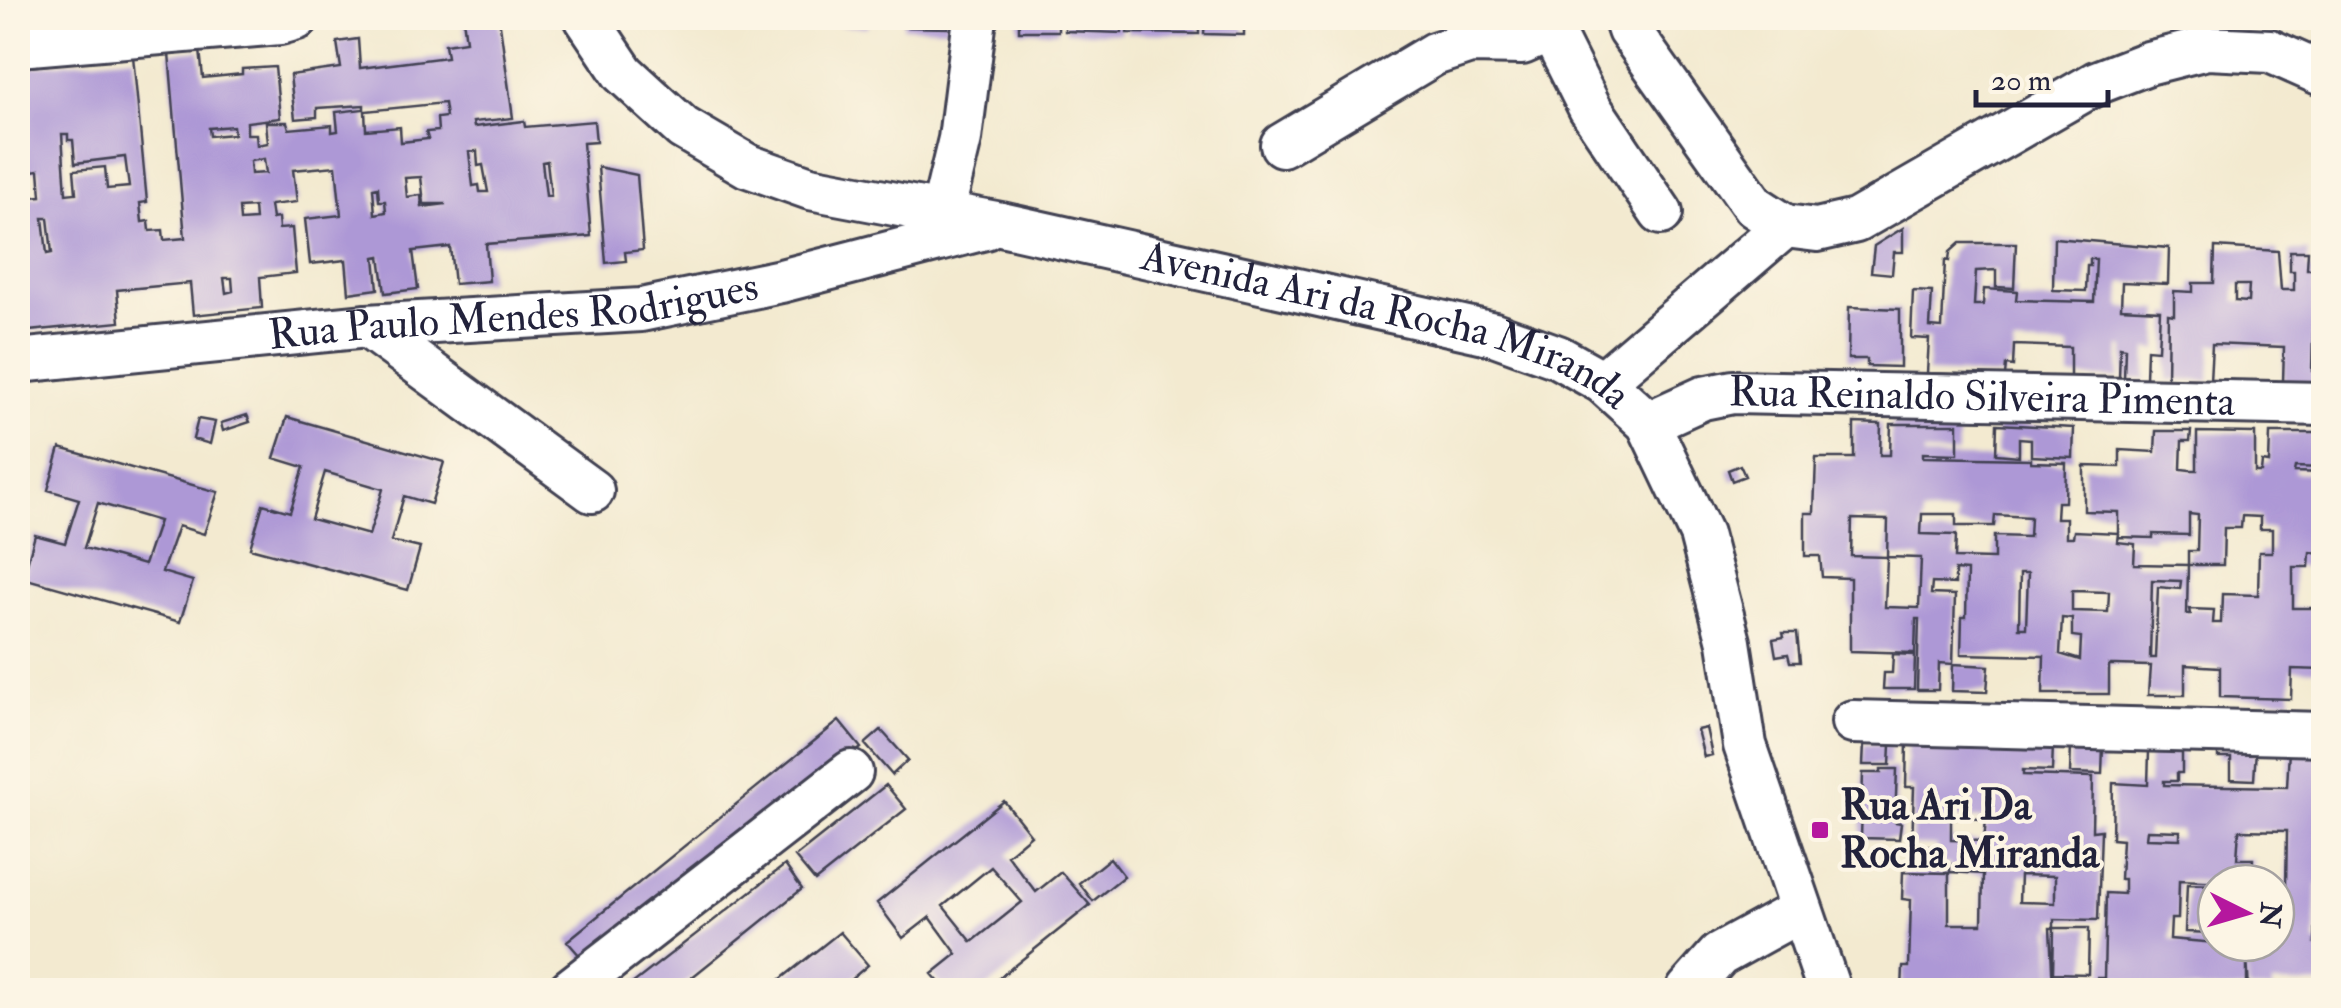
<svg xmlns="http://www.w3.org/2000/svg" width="2341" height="1008" viewBox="0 0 2341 1008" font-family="'IM FELL Double Pica',serif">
<rect width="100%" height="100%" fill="#fcf5e5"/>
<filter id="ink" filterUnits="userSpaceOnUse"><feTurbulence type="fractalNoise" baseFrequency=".01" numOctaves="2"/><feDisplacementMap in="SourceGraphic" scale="20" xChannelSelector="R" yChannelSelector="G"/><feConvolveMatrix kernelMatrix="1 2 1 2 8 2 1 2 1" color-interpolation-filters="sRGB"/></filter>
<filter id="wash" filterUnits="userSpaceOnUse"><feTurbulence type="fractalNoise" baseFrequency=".0048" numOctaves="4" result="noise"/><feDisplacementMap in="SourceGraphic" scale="40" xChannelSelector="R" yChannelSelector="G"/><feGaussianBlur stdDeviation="2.25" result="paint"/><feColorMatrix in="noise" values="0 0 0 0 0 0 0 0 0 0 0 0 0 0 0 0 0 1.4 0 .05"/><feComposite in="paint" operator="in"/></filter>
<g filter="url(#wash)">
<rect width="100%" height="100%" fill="#f3ead0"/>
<g id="blocks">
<path fill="#ad98d6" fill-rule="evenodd" d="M463,18H499L513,118L473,122L474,127L524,121L525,127L594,121L596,142L583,143L591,236L486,244L489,281L454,284L450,247L413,251L418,289L385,293L380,256L375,257L378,289L349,293L346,260L310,264L305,219L341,215L336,166L293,170L297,202L270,205L272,219L278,218L279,229L292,228L296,273L260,277L262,308L193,315L190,283L117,290L120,322L18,332V198L41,196L39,170L18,173V68L133,56L147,202L140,203L142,222L149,221L150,231L163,230L164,240L185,238L169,53L200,50L203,78L242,74V69L275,67L280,118L247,122V134H256L257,145L268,143L266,122H287L289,129L332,125V132L338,131L336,112L364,109V105L317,108V117L295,119L290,75L341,68L337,42L358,39L360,68L447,57L445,44L466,41ZM444,103L446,117L437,118L438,131L426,132L428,139L401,142L400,127L366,130L365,111ZM233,126L234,134L210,136L209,128ZM62,134H68V140H73L75,163L125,157L129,187L107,189L105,167L74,170L76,193L66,194ZM477,151L478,166L483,165L488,192H480L479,185L473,186L469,152ZM264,159L266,173L251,174L250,161ZM547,161L551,196H546L542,162ZM421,177L424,204H446L422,207L421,195L407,197L405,178ZM378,187L379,201H385L386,212L375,214L373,188ZM254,207L255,220L240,221L239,208ZM43,218H48L52,253L47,254ZM224,278H232L233,291L226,293Z
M693,18H728L727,23L693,22Z
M764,18H790L789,25L764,24Z
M841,18H868V27L840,26Z
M904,18H948V28L903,27Z
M1019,18H1058V31H1019Z
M1065,18H1122V33L1065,31Z
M1128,18H1199V34L1127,33Z
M1205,18H1244V35L1204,34Z
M598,167L637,175L643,250L625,252L626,261L606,263Z
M1903,228V252H1894L1892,274L1871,272L1874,246Z
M2054,238L2169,248L2168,284L2122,282L2121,308L2160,310L2158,350L2147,349L2146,379H2124L2125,348L2120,347L2119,379L2070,377V347L2014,345L2013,366L2006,365L2005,376L1927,373L1929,339L1911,338L1913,291L1932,292L1930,327L1942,328L1945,260L1949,261L1950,252L1960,243H2016L2014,288L1996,287V270L1976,271L1974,305H1983L1984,289L2017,291L2016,300L2094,302L2096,259H2090V266H2087L2086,291L2053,290Z
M2215,247L2278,251L2281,290H2294V271H2290V251H2308L2307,269H2315L2312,371H2318L2320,282H2324V385L2283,382L2284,347L2212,344L2210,381L2167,380L2168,314L2174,315V291L2193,292V283H2214ZM2235,285H2249L2248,302L2235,301Z
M1849,307L1900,309V367L1867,366V359H1848Z
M247,415L250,422L223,431L221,423Z
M287,417L444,462L431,504L404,496L391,541L420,548L408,590L250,548L263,504L290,512L304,467L274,458ZM325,472L383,489L369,535L311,519Z
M198,419L215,422L210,444L193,439Z
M1854,423L1881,424L1880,455H1890L1891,424H1958V454L1923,453V457L2031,459V462L2066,463L2065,502H2057L2056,518H2066V537H2073L2074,531L2118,533V512L2084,511V466L2120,467V450L2155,452L2156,431H2191L2190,441H2182L2181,469L2190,470H2197V432L2255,433V472H2261L2262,462L2269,463L2270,433H2323V468L2295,467L2294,472L2324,473V553L2310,552L2309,567H2293V608H2324V670L2292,669L2291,699L2220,697V667L2185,665V695H2148L2150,666L2115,665H2109V694H2043L2044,656L1961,654L1962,617H1966L1967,571L1955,570V584L1932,583L1931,594L1955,595L1953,664L1939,663L1938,690H1917L1919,619H1916L1915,653L1850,651V578L1822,577L1820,556H1805V513H1814L1816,458H1854ZM1922,514H1956V526H1994L1995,515L2030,517L2029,537L1994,536V559L1955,558L1956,535L1921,534ZM2189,514L2198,515L2197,551H2188V565H2223L2224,528H2241L2242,516L2260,517V529H2272V552H2259L2258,595L2222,594L2221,623H2213L2214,610L2190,609L2191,614H2187L2188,565L2134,564L2135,544L2117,542L2118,533V537L2153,538V534L2189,535ZM1852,519L1888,520L1887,557L1921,558L1919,608L1885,607L1887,557L1851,556ZM2020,573H2028L2026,628H2019ZM2152,580L2181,581L2180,589L2158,587L2155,658H2150ZM2072,591L2109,592L2108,612L2072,611ZM2062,618L2072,619V636L2081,637L2080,660L2060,654Z
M1997,424L2074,428L2073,458L2031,456V439L2019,438V456L1996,454Z
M60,448L218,492L204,534L178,526L162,572L193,581L180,622L23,578L35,535L65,543L79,499L48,490ZM98,503L159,521L144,565L84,548Z
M1740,465L1745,476L1732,481L1728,470Z
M1783,633H1797L1800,662H1790L1788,654L1776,656L1773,639L1784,637Z
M1893,654L1915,655L1914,689H1883L1884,673H1892Z
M1953,664L1989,666L1987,692L1952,691Z
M839,721L861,748L587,964L567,941Z
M1706,728L1712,755L1704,757L1697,730Z
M881,730L908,760L892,775L865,744Z
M1907,743L2053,745L2052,771L2023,770V775L2093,777L2092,831L2101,830L2098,920L2054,919V928H2050L2053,990H1902L1903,967H1909L1911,900L1902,899L1903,872L1949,873V924H1982L1983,874L1950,872V864L1936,863L1937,846L1912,845L1914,787H1906ZM1951,818L1986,819L1984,841L1951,840ZM2020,875L2055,876V903L2019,902Z
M1864,744L1891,745L1890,765H1863Z
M2071,746H2103L2102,774L2070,773Z
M2218,748L2256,749L2254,780L2231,779V758H2218Z
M2289,750L2324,751V885L2317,884L2315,943H2320V926L2324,927V985L2272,984V990H2249L2247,958V990H2096L2097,978H2104L2106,893L2124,894V879H2120L2122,840L2112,839L2113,783L2148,785L2149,751H2182V773H2177V781H2164V785L2287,787ZM2147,830L2180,831V839L2146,838ZM2239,830L2287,831L2285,942L2216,943L2170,939L2171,919H2178L2179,880L2252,883L2253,859H2237Z
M1881,769H1897L1895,822L1901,823L1899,839L1861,838L1863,773H1881Z
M886,785L906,809L815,881L795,857Z
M1004,801L1031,835L1007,855L1036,892L1061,872L1090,905L984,990H946L932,974L957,954L930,917L903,938L877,903ZM991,867L1022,902L972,942L943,906Z
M1110,858L1124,876L1093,901L1079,883Z
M785,865L802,889L676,990H631L628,987Z
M2187,884L2215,885L2216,933L2185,932Z
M2054,928H2089L2088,974L2053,973Z
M840,932L868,965L842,987L845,990H767Z"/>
</g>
</g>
<g filter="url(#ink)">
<use href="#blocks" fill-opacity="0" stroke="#414051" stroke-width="2.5"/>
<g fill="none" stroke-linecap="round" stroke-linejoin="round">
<g stroke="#414051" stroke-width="48">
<g id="minor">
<path id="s1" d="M586,18L623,73L683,128L748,166L810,188L1001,224L1494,334L1558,357L1603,382L1648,423L1701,534L1729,642L1745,745L1829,990"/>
<path d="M1545,18L1590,108L1661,213"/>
<path d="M1625,18L1629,30L1754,206L1785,226L1817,230L1856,221L2096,83L2148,63L2207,48L2270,51L2324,75"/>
<path d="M18,45L280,23L297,18"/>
<path d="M1282,145L1434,54L1470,42L1522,43L1549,31"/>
<path d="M942,214L960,139L975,18"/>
<path d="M367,326L592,491"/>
<path id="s2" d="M18,361L367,326L641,310L781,281L985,228"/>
<path d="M1603,382L1785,226"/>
<path id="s3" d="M1648,423L1703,398L1733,392L2324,404"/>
<path d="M1853,722L2324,734"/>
<path d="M570,990L851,772"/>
<path d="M1688,990L1719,955L1799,911"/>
</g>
</g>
<use href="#minor" stroke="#fff" stroke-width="42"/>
</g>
</g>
<rect fill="#b5179e" stroke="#fcf5e5" stroke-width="4" x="1810" y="820" width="20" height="20" rx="5"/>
<g text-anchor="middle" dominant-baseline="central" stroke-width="8" stroke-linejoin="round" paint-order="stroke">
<g font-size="42" fill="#22223b" stroke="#fcf5e5">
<text stroke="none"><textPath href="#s2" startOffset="498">Rua Paulo Mendes Rodrigues</textPath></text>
<text stroke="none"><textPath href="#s1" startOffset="882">Avenida Ari da Rocha Miranda</textPath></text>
<text stroke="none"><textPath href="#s3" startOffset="340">Rua Reinaldo Silveira Pimenta</textPath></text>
</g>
<g font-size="42" font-weight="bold" fill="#22223b" stroke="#fcf5e5" text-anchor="start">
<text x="1840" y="806">Rua Ari Da<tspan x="1840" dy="48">Rocha Miranda</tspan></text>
</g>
</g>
<rect width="2341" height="1008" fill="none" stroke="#fcf5e5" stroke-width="60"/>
<g transform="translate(2246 913) rotate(95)"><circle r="48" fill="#fcf5e5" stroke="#a5a1a1" stroke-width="2.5"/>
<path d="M0-8L18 38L0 25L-18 38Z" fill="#b5179e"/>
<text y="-15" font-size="28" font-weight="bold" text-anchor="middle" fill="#22223b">N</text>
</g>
<path d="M1976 90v15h132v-15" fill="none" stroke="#22223b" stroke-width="5"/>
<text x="1991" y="90" font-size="30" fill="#22223b" stroke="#fcf5e5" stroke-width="8" paint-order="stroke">20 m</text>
</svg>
